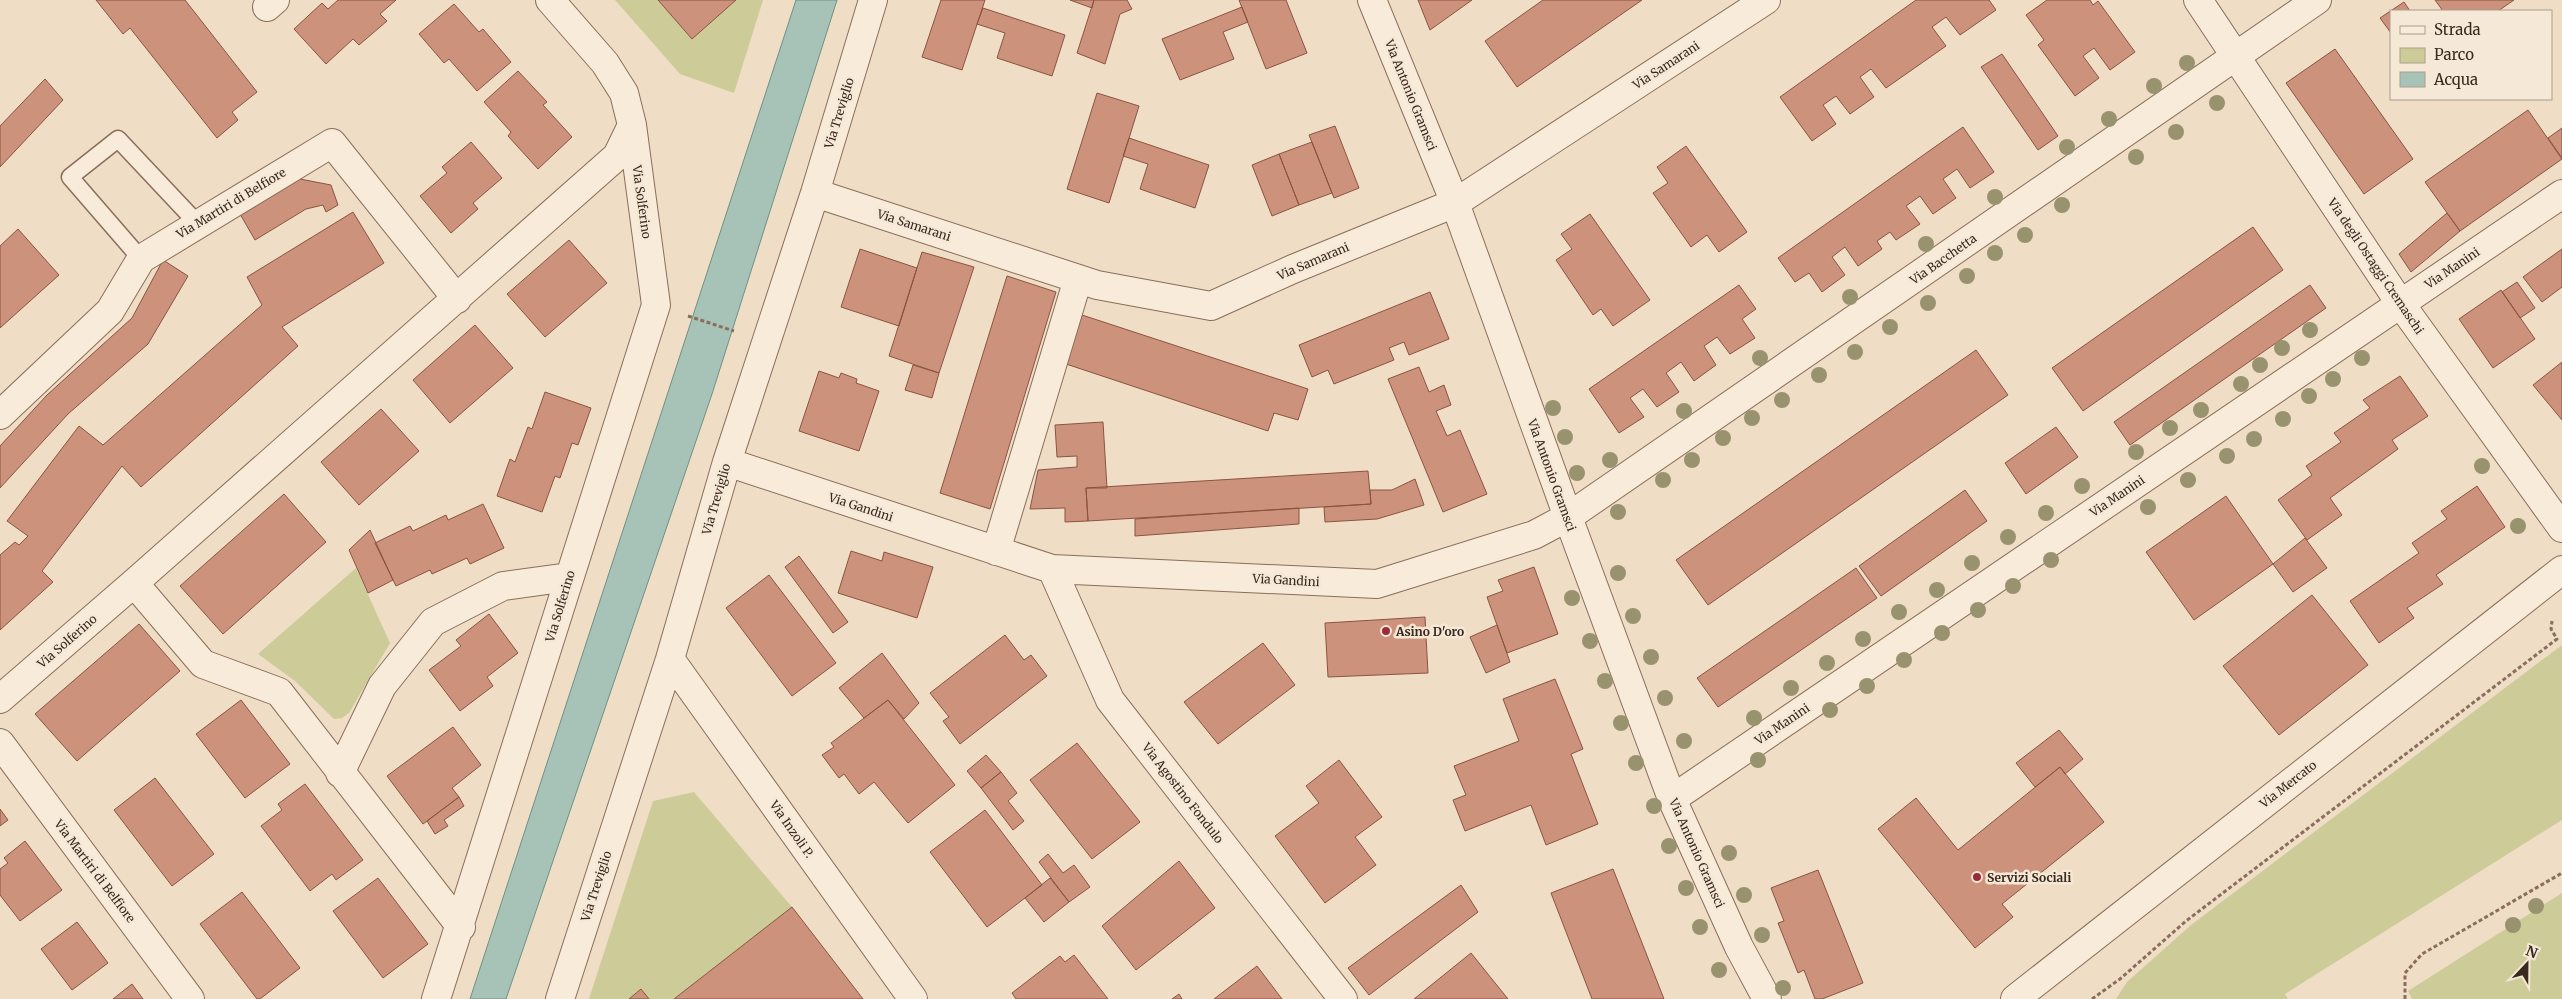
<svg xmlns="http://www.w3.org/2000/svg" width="2562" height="999" viewBox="0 0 2562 999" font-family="Merriweather,serif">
<rect width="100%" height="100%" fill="#efddc6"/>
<path fill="#cdcc99" d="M615,0H763L734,93L680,74Z
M356,568L390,643L349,713L342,718L334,719L295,681L258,654Z
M2562,645V820L2285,994L2288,999H2116L2127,982L2191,925Z
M694,792L792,907L674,999H649L641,990L629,999H589L653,801Z
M2562,893V999H2412L2408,991Z"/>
<path fill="#a7c2b7" stroke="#6e9183" d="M796,0H837L712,394L506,999H470Z"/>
<path fill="#cd927c" stroke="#8a5441" d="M96,0H185L257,92L232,112L238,120L217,138L130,28L123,34Z
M338,0H396L380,14L387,21L359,45L353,39L326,64L294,29L322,3L328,9Z
M658,0H736L692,39Z
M941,0H985L962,70L922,57Z
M1070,0H1094L1092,8Z
M1094,0H1127L1132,9L1120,14L1105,64L1077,53Z
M1239,0H1286L1307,53L1266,69Z
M1418,0H1472L1430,30Z
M1543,0H1642L1517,87L1485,41Z
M1916,0H1989L1996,10L1960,35L1946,17L1932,27L1946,46L1886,88L1871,69L1860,77L1874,97L1850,114L1836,96L1823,105L1836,124L1812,141L1780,97Z
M2047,0H2090L2093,5L2098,1L2135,52L2110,70L2094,48L2083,56L2099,78L2075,96L2038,45L2044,40L2026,15Z
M2435,0H2514L2498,11H2443Z
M2404,2L2410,11H2391V33L2380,18Z
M454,4L479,32L483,29L511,62L477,91L449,59L444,63L419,34Z
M1242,7L1248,22L1223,32L1234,59L1180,80L1162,39Z
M983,8L1065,35L1052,76L997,58L1005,33L977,24Z
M2335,49L2413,159L2364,194L2286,83Z
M2002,54L2058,136L2038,150L1981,67Z
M518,71L547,102L543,105L572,137L538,169L508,136L511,132L484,102Z
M45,79L63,100L0,167V126Z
M1097,93L1139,106L1109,203L1067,189Z
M2528,110L2562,159L2460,231L2425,182Z
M1335,126L1359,188L1334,198L1309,135Z
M1963,127L1994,172L1970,188L1957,169L1943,179L1956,198L1933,214L1920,196L1906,206L1920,224L1896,240L1890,232L1877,241L1882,249L1858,266L1845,247L1832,257L1845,275L1822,292L1809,273L1795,282L1778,258Z
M2562,128V158L2548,138Z
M1129,138L1209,165L1195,208L1140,189L1148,164L1123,156Z
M471,142L502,178L473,203L478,209L451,233L420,196L447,173L442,167Z
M1312,142L1332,193L1299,205L1279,154Z
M1686,146L1747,232L1719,252L1707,235L1691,247L1653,193L1668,183L1657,167Z
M1279,154L1299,205L1272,216L1252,165Z
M300,179L331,185L338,205L326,212L323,205L306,209L255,240L240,214Z
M353,212L384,263L282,327L298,346L141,487L122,466L42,571L53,582L0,630V555L15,542L19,545L28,536L7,521L79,426L103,445L262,305L247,277Z
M2447,213L2460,231L2411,272L2399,254Z
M1590,214L1650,300L1613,326L1601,309L1593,315L1556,260L1572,249L1561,234Z
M2253,227L2283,270L2083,411L2052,368Z
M18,229L59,275L0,328V246Z
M569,240L607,283L545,337L507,294Z
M860,249L917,268L899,326L841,307Z
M2562,249V287L2542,302L2523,277Z
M922,252L974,267L939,373L889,356Z
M163,260L188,276L148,344L68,414L0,488V446L47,395L132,318Z
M1007,276L1056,292L990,509L940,493Z
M2517,282L2535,308L2520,318L2502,292Z
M1739,285L1756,309L1742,319L1755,338L1730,354L1717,337L1704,346L1716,365L1694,381L1681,362L1666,373L1679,392L1657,407L1643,389L1630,398L1644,417L1619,433L1589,389Z
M2310,285L2326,308L2130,445L2114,422Z
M2501,290L2535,339L2493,368L2459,319Z
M1430,292L1449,339L1409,355L1404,342L1389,348L1394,360L1334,384L1328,370L1312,377L1299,345Z
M1082,315L1308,389L1298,420L1274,413L1268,431L1066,364Z
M475,325L513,368L450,423L413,380Z
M1976,350L2008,395L1708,605L1676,560Z
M2562,362V420L2533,385Z
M913,365L939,373L932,398L905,390Z
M1419,367L1429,392L1444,385L1451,405L1436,411L1447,436L1460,430L1487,494L1443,512L1388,379Z
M819,371L839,378L841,373L857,379L856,383L879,391L859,451L799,431Z
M2400,376L2428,416L2392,440L2398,449L2330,498L2342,515L2307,540L2278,500L2312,475L2306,466L2341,442L2334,433L2370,408L2363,400Z
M545,392L591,408L578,445L572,443L560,478L555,476L542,512L497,496L510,459L515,462L528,427L532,429Z
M381,409L419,451L359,505L321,462Z
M1103,422L1107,488H1086L1088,521L1065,522V508L1030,509L1038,470L1077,467V456L1057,457L1055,425Z
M2056,427L2078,457L2026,494L2005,463Z
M1368,471L1371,504L1088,521L1086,488Z
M1415,479L1424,505L1377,519L1325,522L1324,507L1371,504L1370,490H1392Z
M2477,486L2505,527L2436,575L2443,584L2407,608L2414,618L2379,643L2350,601L2419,553L2412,543L2447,519L2441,511Z
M1965,490L1987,521L1881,596L1859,566Z
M284,494L326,542L223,634L180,586Z
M2226,496L2273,564L2194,620L2146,552Z
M483,504L504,548L470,564L467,558L432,574L430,570L396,586L375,543L410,526L413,531L446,515L448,520Z
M1299,508V524L1135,536V519Z
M370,530L393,580L368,593L349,550Z
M2305,538L2327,568L2293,592L2273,564Z
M851,551L882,561L884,552L933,567L917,618L838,593Z
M799,556L848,622L833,633L785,567Z
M1534,567L1558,634L1507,653L1487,597L1503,591L1498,580Z
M1856,568L1877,598L1718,707L1697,678Z
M769,575L836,663L792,696L726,608Z
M2312,595L2368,665L2279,735L2223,666Z
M489,614L518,653L487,677L493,686L460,711L429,670L461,646L456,640Z
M1425,617L1428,673L1328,677L1325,623Z
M139,624L180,671L77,761L35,714Z
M1497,625L1510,662L1486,673L1470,637Z
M1005,635L1024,660L1031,655L1047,676L960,744L943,721L949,717L930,693Z
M1263,643L1295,685L1218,744L1184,702Z
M882,653L919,703L904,719L888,700L864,718L839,688Z
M1555,679L1583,749L1571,754L1598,824L1546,845L1531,805L1465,831L1453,800L1466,795L1454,766L1519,741L1503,699Z
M241,700L290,764L245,798L196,734Z
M888,700L955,785L908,823L874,782L859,794L844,774L839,778L822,755L834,747L831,743Z
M453,727L481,765L452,788L459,797L423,824L387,776Z
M2059,730L2083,759L2065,774L2060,767L2035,787L2016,763Z
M1077,743L1140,822L1092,859L1030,780Z
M986,755L1001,772L981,788L967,771Z
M1339,760L1382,817L1355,837L1376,865L1325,903L1275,836L1319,803L1306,786Z
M2060,767L2104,822L2002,904L2013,917L1975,948L1878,829L1916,798L1958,850Z
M1001,772L1017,793L1008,801L1024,821L1013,830L981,788Z
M155,778L214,854L172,886L114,810Z
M305,784L363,860L336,880L332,874L310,891L261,826L282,810L278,804Z
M459,797L464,806L444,820L448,826L435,834L427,821Z
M0,809L8,820L0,826Z
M985,810L1042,885L987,927L930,852Z
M25,841L62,890L20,921L0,895V869L8,863L4,858Z
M1048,854L1063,873L1074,865L1090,887L1069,902L1039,862Z
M1179,861L1215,908L1136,970L1102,926Z
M1613,869L1664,999H1592L1551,893Z
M1818,870L1863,983L1822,999H1815L1804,970L1798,973L1778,923L1784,921L1771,888Z
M378,878L428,944L383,978L333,911Z
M1050,878L1069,902L1044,922L1025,898Z
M1461,885L1478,912L1369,995L1348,968Z
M242,892L300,968L260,999H257L200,924Z
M792,907L863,999H674Z
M77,922L108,963L72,990L41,949Z
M1471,953L1508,999H1414Z
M1074,955L1108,999H1016L1012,993L1060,956L1065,962Z
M1257,966L1282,999H1214Z
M132,984L143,999H113Z
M641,989L649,999H629Z
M1179,994L1182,999H1172Z"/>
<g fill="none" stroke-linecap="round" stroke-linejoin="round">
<g stroke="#8a6e5b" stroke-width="19">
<path id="service" d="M141,259L70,177L118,139L197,223"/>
</g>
<g stroke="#8a6e5b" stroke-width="30">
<path id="minor" d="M1372,0L1455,203L1568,517L1672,799L1739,947L1767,999
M2198,0L2400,303L2562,528
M267,7L275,0
M815,193L1097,285L1211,306L1293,269L1455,203L1766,0
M0,415L110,311L141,259L332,143L457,299
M727,462L1052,569L1377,584L1534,535L1568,517L2317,0
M996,551L1078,279
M1052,569L1110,700L1343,999
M134,583L203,664L279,692L461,927
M670,659L913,999
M0,699L134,583L617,156L632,125
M0,743L190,999
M340,773L382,686L433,622L503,586L569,577
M1672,799L2562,194
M436,999L656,305L632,125L624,93L605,63L550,0
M560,999L670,659L727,462L815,193L873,0"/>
</g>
<g stroke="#8a6e5b" stroke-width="30">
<path id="tertiary" d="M2015,999L2562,570"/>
</g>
<path stroke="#8a6e5b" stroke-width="3" stroke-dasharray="4 2.5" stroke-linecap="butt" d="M688,316L734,331
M2092,999L2120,979L2186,921L2557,639L2551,629L2552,621
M2405,999V973L2422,954L2562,873"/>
<use href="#service" stroke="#f9ebd9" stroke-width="16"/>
<use href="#minor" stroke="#f9ebd9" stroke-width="28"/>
<use href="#tertiary" stroke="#f9ebd9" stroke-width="28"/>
</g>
<g fill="#98936e">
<circle cx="2187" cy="63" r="8"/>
<circle cx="2154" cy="86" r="8"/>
<circle cx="2217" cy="103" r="8"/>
<circle cx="2109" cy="119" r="8"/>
<circle cx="2176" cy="132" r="8"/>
<circle cx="2067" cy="147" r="8"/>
<circle cx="2136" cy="157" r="8"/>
<circle cx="1995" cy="197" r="8"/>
<circle cx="2062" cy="205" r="8"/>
<circle cx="2025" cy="235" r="8"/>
<circle cx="1926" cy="244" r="8"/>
<circle cx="1995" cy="253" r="8"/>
<circle cx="1967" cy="276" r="8"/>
<circle cx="1850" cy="297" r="8"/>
<circle cx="1928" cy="303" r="8"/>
<circle cx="1890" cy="327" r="8"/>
<circle cx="2310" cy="330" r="8"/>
<circle cx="2282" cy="348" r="8"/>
<circle cx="1855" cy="352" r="8"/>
<circle cx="1760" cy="358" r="8"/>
<circle cx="2362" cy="358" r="8"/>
<circle cx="2260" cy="365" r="8"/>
<circle cx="1819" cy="375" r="8"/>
<circle cx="2333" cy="379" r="8"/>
<circle cx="2241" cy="384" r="8"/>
<circle cx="2309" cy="396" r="8"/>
<circle cx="1782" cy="400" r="8"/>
<circle cx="1553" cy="408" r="8"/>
<circle cx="2201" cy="410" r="8"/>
<circle cx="1684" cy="411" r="8"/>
<circle cx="1752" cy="418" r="8"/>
<circle cx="2283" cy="419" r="8"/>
<circle cx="2170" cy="428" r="8"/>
<circle cx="1565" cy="437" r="8"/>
<circle cx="1723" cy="438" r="8"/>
<circle cx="2254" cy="439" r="8"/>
<circle cx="2136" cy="452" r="8"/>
<circle cx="2227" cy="456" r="8"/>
<circle cx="1610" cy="460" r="8"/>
<circle cx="1692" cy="460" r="8"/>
<circle cx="2482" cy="466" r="8"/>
<circle cx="1577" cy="473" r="8"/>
<circle cx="1663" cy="480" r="8"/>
<circle cx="2188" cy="480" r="8"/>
<circle cx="2082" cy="486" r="8"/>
<circle cx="2148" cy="507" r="8"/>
<circle cx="1618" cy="512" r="8"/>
<circle cx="2046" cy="513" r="8"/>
<circle cx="2518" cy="526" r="8"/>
<circle cx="2008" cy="537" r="8"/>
<circle cx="2051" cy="560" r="8"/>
<circle cx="1972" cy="563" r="8"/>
<circle cx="1618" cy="573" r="8"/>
<circle cx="2013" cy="586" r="8"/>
<circle cx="1937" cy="590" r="8"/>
<circle cx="1572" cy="598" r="8"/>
<circle cx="1978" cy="610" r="8"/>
<circle cx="1899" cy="612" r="8"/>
<circle cx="1633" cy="616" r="8"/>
<circle cx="1942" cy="633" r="8"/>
<circle cx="1863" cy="639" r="8"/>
<circle cx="1590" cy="641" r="8"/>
<circle cx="1651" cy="657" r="8"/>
<circle cx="1904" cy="660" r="8"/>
<circle cx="1827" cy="663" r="8"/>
<circle cx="1605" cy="681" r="8"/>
<circle cx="1867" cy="686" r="8"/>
<circle cx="1791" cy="688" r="8"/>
<circle cx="1665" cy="698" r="8"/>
<circle cx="1830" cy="710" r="8"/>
<circle cx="1754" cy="718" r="8"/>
<circle cx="1621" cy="723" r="8"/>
<circle cx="1684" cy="741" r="8"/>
<circle cx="1758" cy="760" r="8"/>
<circle cx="1636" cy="763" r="8"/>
<circle cx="1654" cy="806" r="8"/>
<circle cx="1669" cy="846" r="8"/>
<circle cx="1729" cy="853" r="8"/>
<circle cx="1686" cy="888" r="8"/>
<circle cx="1744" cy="895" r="8"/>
<circle cx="2536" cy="906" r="8"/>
<circle cx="2513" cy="925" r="8"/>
<circle cx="1700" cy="927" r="8"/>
<circle cx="1762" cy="935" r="8"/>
<circle cx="1719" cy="970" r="8"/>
<circle cx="1783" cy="988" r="8"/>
</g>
<g fill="#9a2b3b" stroke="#f6e8d6" stroke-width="2">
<circle cx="1386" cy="631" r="5"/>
<circle cx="1977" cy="877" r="5"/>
</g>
<g text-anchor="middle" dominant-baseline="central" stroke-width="5" stroke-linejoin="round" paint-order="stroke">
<g font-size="12" fill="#3a291f" stroke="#f6e8d6">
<text transform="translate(1666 65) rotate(-33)">Via Samarani</text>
<text transform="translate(1411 95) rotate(68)">Via Antonio Gramsci</text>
<text transform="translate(839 113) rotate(-73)">Via Treviglio</text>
<text transform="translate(642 202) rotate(82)">Via Solferino</text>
<text transform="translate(231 203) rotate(-31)">Via Martiri di Belfiore</text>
<text transform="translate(914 225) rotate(18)">Via Samarani</text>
<text transform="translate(1943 259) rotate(-35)">Via Bacchetta</text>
<text transform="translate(1313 261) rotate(-23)">Via Samarani</text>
<text transform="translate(2376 266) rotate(56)">Via degli Ostaggi Cremaschi</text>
<text transform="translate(2452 268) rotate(-34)">Via Manini</text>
<text transform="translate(1552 475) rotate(70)">Via Antonio Gramsci</text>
<text transform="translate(2117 496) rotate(-34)">Via Manini</text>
<text transform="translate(716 499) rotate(-74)">Via Treviglio</text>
<text transform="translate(861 507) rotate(18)">Via Gandini</text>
<text transform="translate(1286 580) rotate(3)">Via Gandini</text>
<text transform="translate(560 606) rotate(-73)">Via Solferino</text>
<text transform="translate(67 641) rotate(-41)">Via Solferino</text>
<text transform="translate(1782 724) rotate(-34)">Via Manini</text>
<text transform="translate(2288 784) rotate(-38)">Via Mercato</text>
<text transform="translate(1183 793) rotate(52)">Via Agostino Fondulo</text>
<text transform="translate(792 829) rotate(55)">Via Inzoli P.</text>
<text transform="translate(1697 853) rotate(66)">Via Antonio Gramsci</text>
<text transform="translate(95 871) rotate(53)">Via Martiri di Belfiore</text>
<text transform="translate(596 886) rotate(-72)">Via Treviglio</text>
</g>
<g font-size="12" font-weight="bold" fill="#3a291f" stroke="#f6e8d6" text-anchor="start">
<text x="1396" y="631">Asino D'oro</text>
<text x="1987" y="877">Servizi Sociali</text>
</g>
</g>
<rect x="2390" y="10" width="162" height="90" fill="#f6e8d6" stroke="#ab9c8d"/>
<rect x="2400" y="26" width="25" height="8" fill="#f9ebd9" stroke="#ab9c8d"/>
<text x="2434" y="35" font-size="15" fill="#3a291f">Strada</text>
<rect x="2400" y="48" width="25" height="15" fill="#cdcc99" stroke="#ab9c8d"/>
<text x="2434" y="60" font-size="15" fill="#3a291f">Parco</text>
<rect x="2400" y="72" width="25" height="15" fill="#a7c2b7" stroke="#ab9c8d"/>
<text x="2434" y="85" font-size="15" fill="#3a291f">Acqua</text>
<g transform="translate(2527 964) rotate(22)" stroke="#f6e8d6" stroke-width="4" paint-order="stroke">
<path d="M0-4L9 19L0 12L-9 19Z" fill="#3a291f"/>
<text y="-8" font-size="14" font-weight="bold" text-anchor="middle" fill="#3a291f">N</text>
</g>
</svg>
